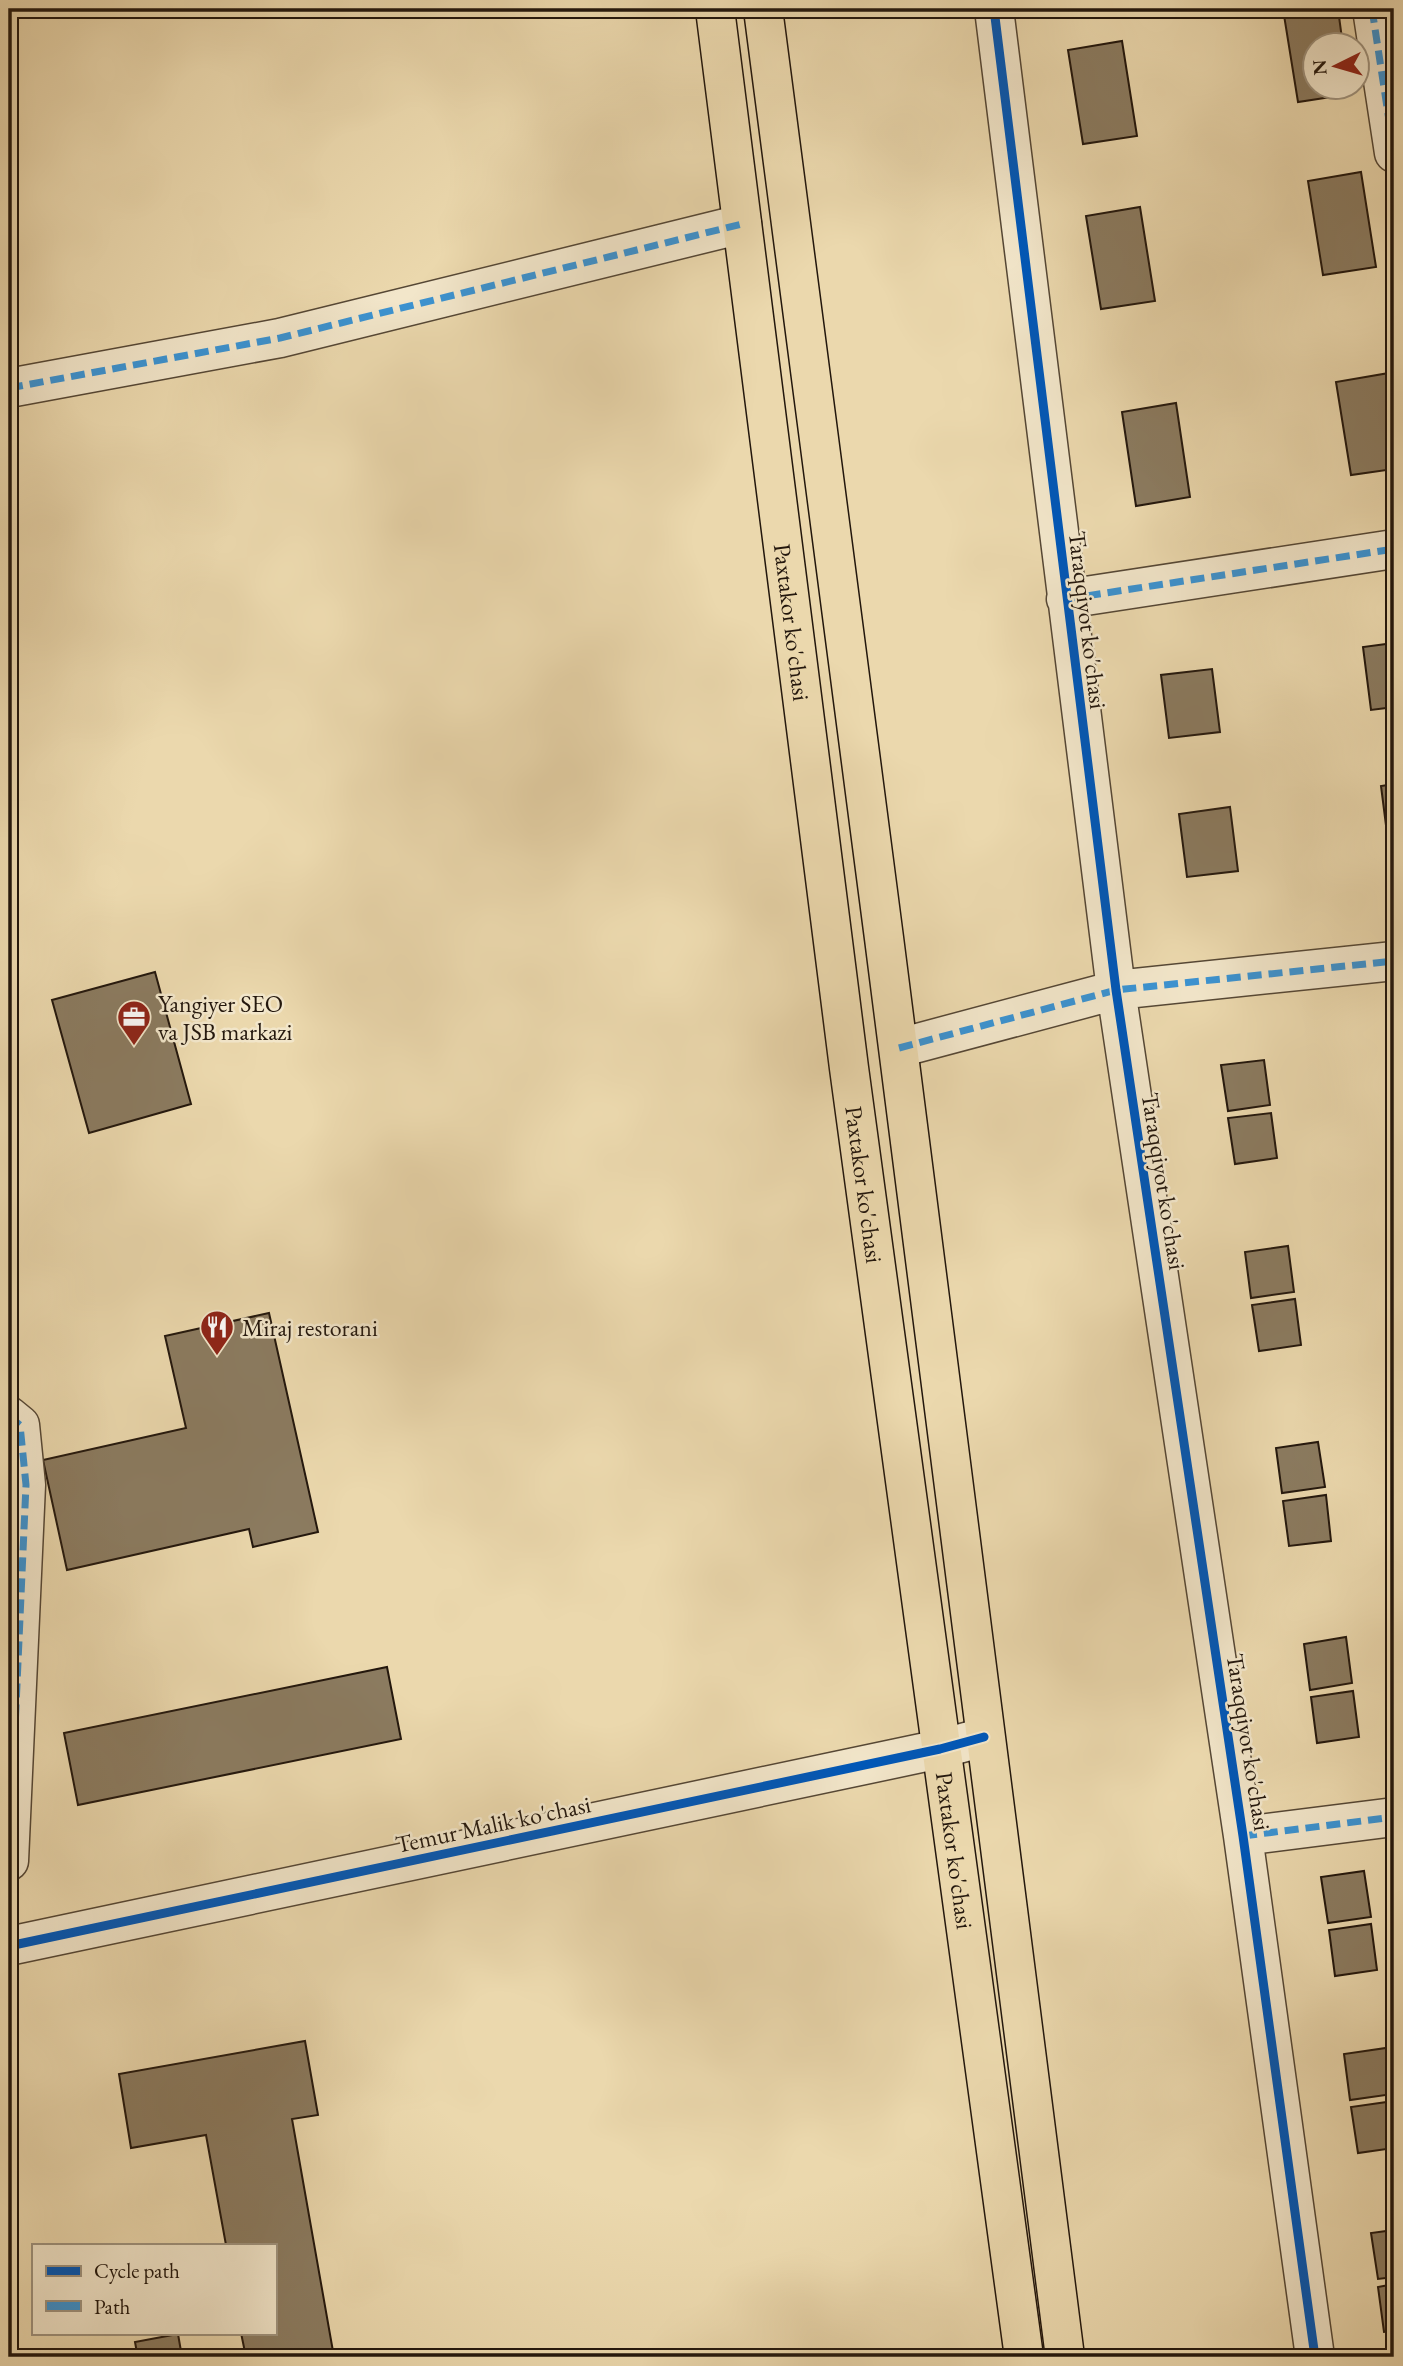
<svg xmlns="http://www.w3.org/2000/svg" width="1403" height="2366" viewBox="0 0 1403 2366" font-family="'EB Garamond',serif">
<rect width="100%" height="100%" fill="#ebd8ad"/>
<filter id="stains"><feTurbulence type="fractalNoise" baseFrequency=".00286" numOctaves="4"/><feColorMatrix values="0 0 0 0 .2 0 0 0 0 .09 0 0 0 0 .02 0 0 0 .5 -.17"/></filter>
<radialGradient id="worn" r=".72"><stop offset=".6" stop-color="#630" stop-opacity="0"/><stop offset="1" stop-color="#630" stop-opacity=".3"/></radialGradient>
<path fill="#8b7b60" stroke="#23170d" stroke-width="2" d="M1283,9H1338L1343,46H1316V88H1350L1351,94L1298,102Z
M1122,41L1137,136L1083,144L1068,50Z
M1361,172L1376,267L1323,275L1308,181Z
M1140,207L1155,301L1101,309L1086,216Z
M1389,373L1394,404V469L1351,475L1336,382Z
M1176,403L1190,497L1136,506L1122,412Z
M1394,643V707L1371,710L1363,647Z
M1212,669L1220,732L1169,738L1161,675Z
M1394,784V849H1389L1381,786Z
M1230,807L1238,871L1187,877L1179,814Z
M155,972L191,1104L89,1133L52,1000Z
M1264,1060L1270,1105L1228,1111L1221,1065Z
M1271,1113L1277,1158L1235,1164L1228,1118Z
M1288,1246L1294,1292L1251,1298L1245,1252Z
M1295,1299L1301,1345L1259,1351L1252,1305Z
M269,1313L318,1532L253,1547L249,1529L67,1570L43,1460L186,1428L165,1336Z
M1318,1442L1325,1487L1282,1493L1276,1448Z
M1326,1495L1331,1541L1289,1546L1283,1501Z
M1346,1637L1352,1683L1310,1690L1304,1644Z
M387,1667L401,1739L78,1805L64,1733Z
M1353,1691L1359,1737L1317,1743L1311,1697Z
M1364,1871L1371,1917L1328,1923L1321,1877Z
M1371,1924L1377,1970L1335,1976L1329,1930Z
M305,2041L318,2115L292,2119L334,2357H246L241,2333H275V2245H226L206,2135L131,2148L119,2074Z
M1386,2048L1393,2094L1350,2100L1344,2054Z
M1394,2101V2148L1358,2153L1351,2107Z
M1394,2230V2277L1378,2279L1371,2233Z
M1394,2284V2331L1384,2332L1378,2287Z
M178,2334L182,2357H115L137,2353L135,2342Z"/>
<g fill="none" stroke-linecap="round" stroke-linejoin="round">
<g stroke="#554735" stroke-width="41">
<path id="minor" d="M994,9L1116,990L1243,1836L1315,2357
M1372,9L1394,153
M9,388L280,338L742,224
M1066,599L1394,549
M899,1048L1116,990L1394,961
M9,1416L20,1425L26,1485L9,1861
M1243,1836L1394,1817
M9,1946L940,1749L984,1737"/>
</g>
<g stroke="#23170d" stroke-width="41">
<g id="major">
<path id="s1" d="M715,9L849,1068L1024,2357"/>
<path d="M763,9C868,791 963,1575 1065,2357"/>
</g>
</g>
<use href="#minor" stroke="#f2e6ca" stroke-width="38"/>
<use href="#major" stroke="#ebd8ad" stroke-width="38"/>
<path stroke="#3b93d2" stroke-width="7" stroke-dasharray="14 7" stroke-linecap="butt" d="M1372,9L1394,153
M9,388L280,338L742,224
M1066,599L1394,549
M899,1048L1116,990L1394,961
M9,1416L20,1425L26,1485L9,1861
M1243,1836L1394,1817"/>
<g stroke="#f2e6ca" stroke-width="13">
<path id="cycleway" d="M994,9L1116,990L1243,1836L1315,2357
M9,1946L940,1749L984,1737"/>
</g>
<use href="#cycleway" stroke="#0057b8" stroke-width="9"/>
</g>
<defs>
<g id="office-pin" transform="scale(1.75)"><path d="M0 17L-7.5 6A9.5 9.5 0 1 1 7.5 6Z" fill="#8f2418" stroke="#f2e6ca"/><path d="M-6-3h4V-5.5h4V-3h4V5H-6ZM-1-4.5V-3h2v-1.5ZM-6 0V1H6V0Z" fill="#fff"/></g>
<g id="restaurant-pin" transform="scale(1.75)"><path d="M0 17L-7.5 6A9.5 9.5 0 1 1 7.5 6Z" fill="#8f2418" stroke="#f2e6ca"/><path d="M-5-6h1v4h1v-4h1v4h1v-4h1v5L-1.5 .5V6h-2V.5L-5-1ZM5-6V6H3V1.5H1.5Q1.5-4 5-6Z" fill="#fff"/></g>
</defs>
<g fill-rule="evenodd">
<use href="#office-pin" x="134" y="1017"/>
<use href="#restaurant-pin" x="217" y="1327"/>
</g>
<g text-anchor="middle" dominant-baseline="central" stroke-width="5" stroke-linejoin="round" paint-order="stroke">
<g font-size="24" fill="#23170d" stroke="#f2e6ca">
<text transform="translate(1088 620) rotate(83)">Taraqqiyot ko'chasi</text>
<text stroke="none"><textPath href="#s1" startOffset="618">Paxtakor ko'chasi</textPath></text>
<text transform="translate(1164 1181) rotate(81)">Taraqqiyot ko'chasi</text>
<text stroke="none"><textPath href="#s1" startOffset="1185">Paxtakor ko'chasi</textPath></text>
<text transform="translate(1249 1742) rotate(81)">Taraqqiyot ko'chasi</text>
<text transform="translate(493 1824) rotate(-12)">Temur Malik ko'chasi</text>
<text stroke="none"><textPath href="#s1" startOffset="1857">Paxtakor ko'chasi</textPath></text>
</g>
<g font-size="24" fill="#23170d" stroke="#f2e6ca" text-anchor="start">
<text x="158" y="1003">Yangiyer SEO<tspan x="158" dy="28">va JSB markazi</tspan></text>
<text x="242" y="1327">Miraj restorani</text>
</g>
</g>
<rect width="1403" height="2366" fill="none" stroke="#ebd8ad" stroke-width="35"/>
<rect x="10" y="10" width="1382" height="2345" fill="none" stroke="#23170d" stroke-width="3.5"/>
<rect x="18" y="18" width="1368" height="2331" fill="none" stroke="#23170d" stroke-width="2"/>
<rect x="32" y="2244" width="245" height="91" fill="#f2e6ca" stroke="#9f937e" stroke-width="2"/>
<rect x="46" y="2266" width="35" height="10" fill="#0057b8" stroke="#9f937e" stroke-width="2"/>
<text x="94" y="2278" font-size="21" fill="#23170d">Cycle path</text>
<rect x="46" y="2301" width="35" height="10" fill="#3b93d2" stroke="#9f937e" stroke-width="2"/>
<text x="94" y="2314" font-size="21" fill="#23170d">Path</text>
<g transform="translate(1336 66) rotate(265)"><circle r="33" fill="#f2e6ca" stroke="#9f937e" stroke-width="2"/>
<path d="M0-5L12 26L0 18L-12 26Z" fill="#8f2418"/>
<text y="-10" font-size="19" font-weight="bold" text-anchor="middle" fill="#23170d">N</text>
</g>
<rect width="100%" height="100%" filter="url(#stains)"/>
<rect width="100%" height="100%" fill="url(#worn)"/>
</svg>
